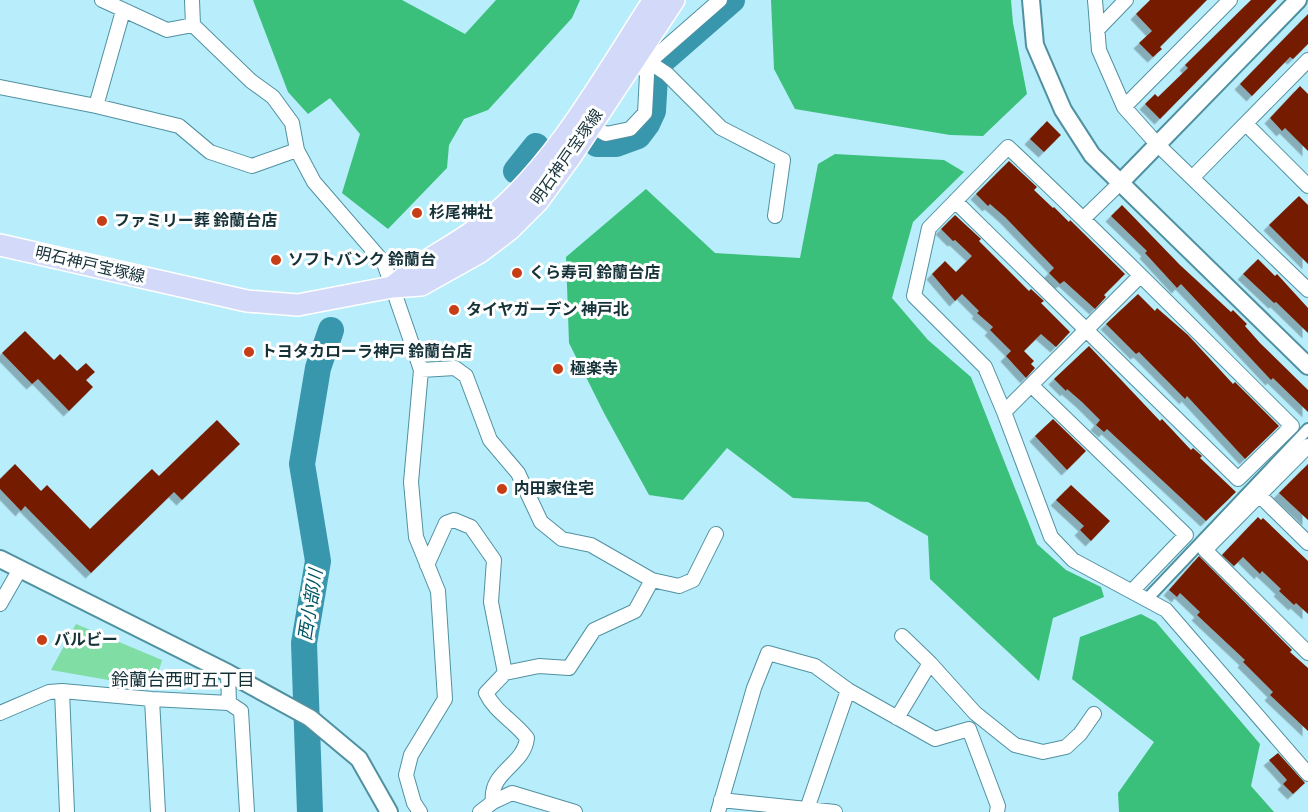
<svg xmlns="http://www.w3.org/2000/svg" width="1308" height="812" viewBox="0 0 1308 812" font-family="'Source Sans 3','Noto Sans JP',sans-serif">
<defs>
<filter id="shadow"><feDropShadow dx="-5.5" dy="5.5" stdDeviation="0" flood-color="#0004"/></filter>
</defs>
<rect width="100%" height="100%" fill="#b8edfb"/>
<path fill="#80dda4" d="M76,624L162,660L154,688L51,670Z"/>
<path fill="#3ac07a" d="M253,0H402L465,34L496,0H580L572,18L488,110L464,119L449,145L447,168L388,229L342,193L360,134L330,98L308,114L288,92Z
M771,0H1011L1013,23L1027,94L983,136L950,135L795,109L774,69Z
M835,154L944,160L964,172L913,222L892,298L928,340L971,377L1037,544L1066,570L1101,587L1104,597L1053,618L1039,681L930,579L928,536L868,502L793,498L727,448L683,500L649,495L604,413L569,343L566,257L646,189L715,253L800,258L818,164Z
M1141,614L1156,622L1260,744L1251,786L1274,812H1119L1118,793L1154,742L1072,679L1080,637Z"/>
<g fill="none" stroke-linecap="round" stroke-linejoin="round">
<path stroke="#3897ac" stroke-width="26" d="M597,144H616L638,136L647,124L653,111L655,77L662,61L732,0
M516,171L536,146
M310,812L304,643L318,561L302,464L318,368L331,330"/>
</g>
<path fill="#741e05" filter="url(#shadow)" d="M1150,0H1207L1160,47L1162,49L1153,57L1139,43L1152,31L1136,14Z
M1251,0H1277L1160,119L1145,104L1155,94L1158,97L1188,68L1185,65Z
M1308,14V44L1293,59L1290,57L1252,96L1240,84Z
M1300,86L1308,94V151L1285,128L1282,131L1270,118Z
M1047,121L1061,135L1044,152L1030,139Z
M1009,161L1037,187L1034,190L1053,208L1054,207L1069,222L1070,220L1125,274L1104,295L1106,297L1095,309L1064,281L1060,284L1049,273L1054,268L1005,217L990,204L988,206L976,194Z
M1299,196L1308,205V264L1269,225Z
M1122,205L1180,265L1231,312L1233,310L1247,324L1245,326L1260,343L1308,390V412L1273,378L1271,380L1181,284L1177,288L1145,253L1147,251L1111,216Z
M955,215L981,239L979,241L1029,291L1031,289L1044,301L1041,303L1070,332L1056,347L1041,334L1024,351L1034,361L1031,364L1035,368L1026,378L1006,356L1011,351L990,330L993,327L977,313L979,311L962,294L955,301L932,274L945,261L956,272L972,256L955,240L953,241L941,229Z
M1258,259L1275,276L1277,274L1308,308V333L1276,302L1274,303L1243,274Z
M1138,294L1155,311L1157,308L1188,335L1233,384L1235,382L1279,426L1245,459L1187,396L1185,399L1139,352L1136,354L1106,324Z
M25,331L54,360L60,354L77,371L86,363L95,372L86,380L93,387L69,411L38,379L32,384L2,353Z
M1089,346L1160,421L1162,419L1191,450L1193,448L1202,456L1200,458L1236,492L1206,521L1107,429L1104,432L1096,425L1100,420L1082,402L1067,389L1066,391L1054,379Z
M1053,419L1086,451L1067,470L1035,436Z
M217,420L240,444L182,500L174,492L91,573L25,506L21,511L0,489V479L15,464L41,491L47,485L90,529L152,469L159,476Z
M1308,464V520L1279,493Z
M1071,485L1110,521L1091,541L1080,530L1084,526L1056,500Z
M1258,517L1261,520L1263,518L1308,561V614L1296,603L1294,605L1279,591L1281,589L1262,571L1260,574L1243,557L1234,566L1222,555Z
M1199,556L1292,650L1290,652L1308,668V731L1270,695L1273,692L1243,662L1245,660L1197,615L1200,612L1180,593L1177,597L1169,590Z
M1278,753L1305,783L1293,794L1283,784L1287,780L1269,760Z"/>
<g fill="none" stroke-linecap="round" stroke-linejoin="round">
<g stroke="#5091a1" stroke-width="14">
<path id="pedestrian" d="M1148,598L1308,429"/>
</g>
<g stroke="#5091a1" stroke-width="16">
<path id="minor" d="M102,0L167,30L193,25
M192,0L193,25L251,81L273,97L292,123L297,150L314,182L384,263L421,370L411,482L416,537L438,591L445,699L411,755L406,775L414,803L420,812
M1095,0L1099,50L1124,107L1157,144L1308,290
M1097,30L1126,0
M637,54L667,74L721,128L783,160L775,216
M640,55L656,56L720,0
M0,87L96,106L179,126L210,152L252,166L297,150
M96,106L123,11
M1124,107L1230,0
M1246,124L1308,186
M591,126L606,134L630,129L645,113L647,75L637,54
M1193,177L1308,60
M955,201L1238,479L1292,426C1198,333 1105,238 1008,147L929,228L914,296L985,367L1004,412L1051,537L1073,560L1166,610L1308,774
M1084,218L1120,183
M421,370L455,368L466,376L490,440L518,473L541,522L562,539L591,545L652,580
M1031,385L1186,535L1132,591
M1004,412L1140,276
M1308,446L1205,550L1308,653
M1259,495L1308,543
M427,565L446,523L454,520L471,527L494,560L491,602L505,673
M0,604L20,569
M902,636L930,663L975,713L1015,745L1043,752L1066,747L1080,734L1094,714
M228,673L229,703
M62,691L67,812
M152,699L158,812
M0,713L49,692L62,691L152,699L229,703L241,711L247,812
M897,718L930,663
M721,800L835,812
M493,802C489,771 524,766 527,738C514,721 495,712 486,693L505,673L539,666L569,668L594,630L635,611L652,580L679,586L693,580L716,534
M807,809L848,690
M480,812L493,802L512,793L575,812
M718,812L754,688L768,653L815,666L848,690L935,739L969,729L998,806L997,812"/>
</g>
<g stroke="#5091a1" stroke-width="20">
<path id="tertiary" d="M1031,0L1035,45L1063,110L1092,155L1308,366
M1120,183L1298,0
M0,559L228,673L310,718L359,759L389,812"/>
</g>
<g stroke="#fff" stroke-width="24">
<path id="primary" d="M0,245L247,301L298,305L392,287L421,285L480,252L509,230L538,201L571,156L674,0
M392,287C403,279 413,270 425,262C448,247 472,235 493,216C560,159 606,73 654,0"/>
</g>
<use href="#pedestrian" stroke="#fff" stroke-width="10"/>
<use href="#minor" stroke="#fff" stroke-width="14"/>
<use href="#tertiary" stroke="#fff" stroke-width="16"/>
<use href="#primary" stroke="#d3d9f8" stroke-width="21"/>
</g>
<g fill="#c73e16" stroke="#fff" stroke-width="2">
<circle cx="417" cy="213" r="6"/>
<circle cx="102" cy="221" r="6"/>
<circle cx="276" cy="260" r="6"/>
<circle cx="517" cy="273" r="6"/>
<circle cx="454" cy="310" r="6"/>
<circle cx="249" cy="352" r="6"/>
<circle cx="558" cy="369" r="6"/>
<circle cx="502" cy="489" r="6"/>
<circle cx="42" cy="640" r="6"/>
</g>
<g text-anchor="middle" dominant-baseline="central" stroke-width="6" stroke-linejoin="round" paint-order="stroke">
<g font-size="16" fill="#163239" stroke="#fff">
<text transform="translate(567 157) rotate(-55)">明石神戸宝塚線</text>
<text transform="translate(90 265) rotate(13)">明石神戸宝塚線</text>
</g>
<g font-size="16" font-weight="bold" fill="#163239" stroke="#fff" text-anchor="start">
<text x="429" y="213">杉尾神社</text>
<text x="114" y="221">ファミリー葬 鈴蘭台店</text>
<text x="288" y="260">ソフトバンク 鈴蘭台</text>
<text x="529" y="273">くら寿司 鈴蘭台店</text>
<text x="466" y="310">タイヤガーデン 神戸北</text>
<text x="261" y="352">トヨタカローラ神戸 鈴蘭台店</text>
<text x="570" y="369">極楽寺</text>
<text x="514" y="489">内田家住宅</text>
<text x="54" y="640">バルビー</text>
</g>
<g font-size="18" font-style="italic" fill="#015666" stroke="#fff">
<text transform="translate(311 605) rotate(-81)">西小部川</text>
</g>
<g font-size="18" fill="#163239" stroke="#fff">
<text x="183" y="680">鈴蘭台西町五丁目</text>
</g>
</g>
</svg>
